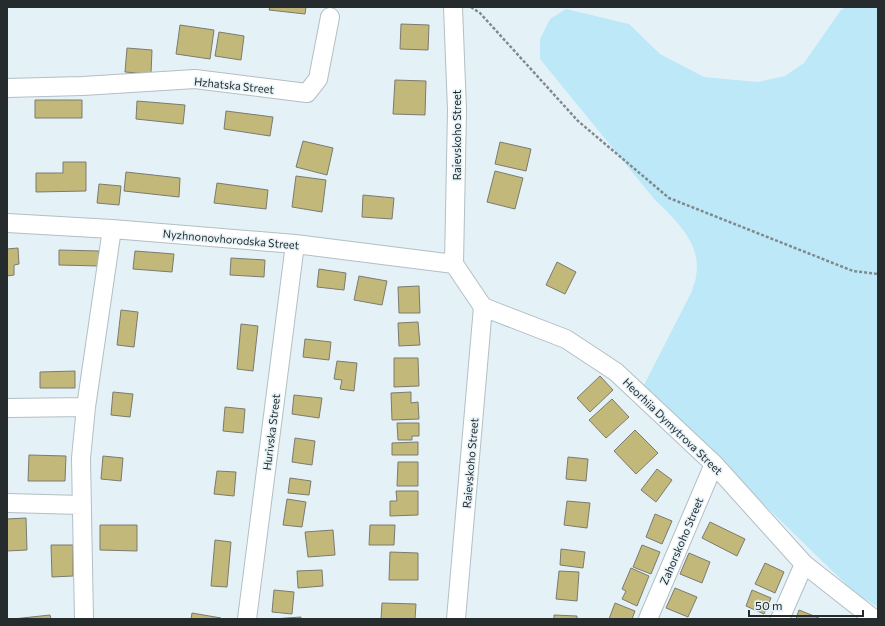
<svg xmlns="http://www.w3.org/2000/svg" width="885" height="626" viewBox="0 0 885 626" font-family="Commissioner,sans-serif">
<rect width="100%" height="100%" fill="#e4f2f7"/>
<path fill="#bde8f8" d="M846,7H878V607L855,593L643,387L692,291C693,286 696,281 696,276C702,244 676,220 655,200L540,59V39L550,19L566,9L629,24L660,54L704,77L758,82L785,76L804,63L841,10Z"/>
<path fill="#c2b879" stroke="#7c7a70" d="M270,7H306L305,14L269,10Z
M401,24L429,25L428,50L400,49Z
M180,25L214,30L210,59L176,54Z
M219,32L244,36L241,60L215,56Z
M127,48L152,50L151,74L125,72Z
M395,80L426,81L425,115L393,114Z
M35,100H82V118H35Z
M137,101L185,105L183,124L136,119Z
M226,111L273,117L270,136L224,129Z
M303,141L333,148L327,175L296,167Z
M500,142L531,149L526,171L495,164Z
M63,162H86V191L36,192V173H63Z
M495,171L523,178L515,209L487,202Z
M126,172L180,178L179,197L124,191Z
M296,176L326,180L322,212L292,207Z
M217,183L268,190L266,209L214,203Z
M99,184L121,186L119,205L97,203Z
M363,195L394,198L392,219L362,217Z
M18,248L19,264L14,265V275L7,276V249Z
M59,250L99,251L98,266L59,265Z
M135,251L174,254L172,272L133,269Z
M231,258L265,260L264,277L230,275Z
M557,262L576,272L565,294L546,285Z
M319,269L346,273L344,290L317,287Z
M359,276L387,281L382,305L354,300Z
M419,286L420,313H399L398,287Z
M121,310L138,312L134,347L117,345Z
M418,322L420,345L399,346L398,323Z
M241,324L258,326L253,371L237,369Z
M305,339L331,342L329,360L303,357Z
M394,358H418L419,386L394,387Z
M337,361L357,363L354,391L340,389L342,380L334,379Z
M75,371V388H40V372Z
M600,376L613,390L590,412L577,398Z
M113,392L133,394L130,417L111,415Z
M411,392V403L418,402L419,419L392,420L391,393Z
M294,395L322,398L319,418L292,414Z
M612,399L629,417L606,438L589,420Z
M225,407L245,409L243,433L223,431Z
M397,423H419V436H412V440H398Z
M635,430L658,453L636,474L614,451Z
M295,438L315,441L312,465L292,462Z
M418,442V455H392V443Z
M29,455L66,456L65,481H28Z
M103,456L123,458L121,481L101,479Z
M568,457L588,459L586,481L566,479Z
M398,462H418V486H397Z
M657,469L672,480L656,502L641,490Z
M217,471L236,472L234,496L214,494Z
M290,478L311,481L309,495L288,493Z
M396,491H418V515L390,516V501H397Z
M287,499L306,502L302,527L283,525Z
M567,501L590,503L587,528L564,525Z
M655,514L672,521L662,544L646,537Z
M26,518L27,550L7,551V519Z
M710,522L745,539L737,556L702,538Z
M100,525H137V551L100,550Z
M370,525H395L394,545H369Z
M333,530L335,555L308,557L305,532Z
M215,540L231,542L227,587L211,586Z
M51,545H73V576L52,577Z
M642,545L660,552L651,574L633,567Z
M561,549L585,552L583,568L560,565Z
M390,552L418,553V580H389Z
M689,553L710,562L702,583L680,574Z
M765,563L784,572L775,593L755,584Z
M631,568L649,576L637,606L622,599L626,591L622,589Z
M322,570L323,586L298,588L297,571Z
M559,571L579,572L577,601L556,599Z
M675,588L697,597L688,617L666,608Z
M274,590L294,592L292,614L272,612Z
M752,590L771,598L764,614L746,606Z
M382,603L416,604L415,619H381Z
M615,603L635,611L632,619H609Z
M799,610L819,618V619H796Z
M192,613L221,618V619H191Z
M50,615L51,619H13Z
M554,615L577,616V619H554Z
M301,617V619H273Z"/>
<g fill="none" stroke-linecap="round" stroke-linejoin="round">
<g stroke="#b2bfc4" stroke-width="20">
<path id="minor" d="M453,7L457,110L454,264
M7,88L83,86L195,79L307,93L318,79L330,17
M7,223L112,229L295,244L454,264
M454,264L483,307L566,339L616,372L714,464L804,564L874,619
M7,408L86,407
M7,503L82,505
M84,619L81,458L86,407L112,229
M247,619L295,244
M456,619L483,307
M648,619L714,464
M780,619L804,564"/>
</g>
<path stroke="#80898d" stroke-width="2.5" stroke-dasharray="3 2" stroke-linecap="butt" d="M471,7L480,13L578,121L669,198L853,271L878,274"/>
<use href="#minor" stroke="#fff" stroke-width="18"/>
</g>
<g text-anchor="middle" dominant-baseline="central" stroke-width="3" stroke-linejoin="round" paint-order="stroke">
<g font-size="11" fill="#262b2d" stroke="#e4f2f7">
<text transform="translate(234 85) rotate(6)">Hzhatska Street</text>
<text transform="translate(456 135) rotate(-90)">Raievskoho Street</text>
<text transform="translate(231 239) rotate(5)">Nyzhnonovhorodska Street</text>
<text transform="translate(673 426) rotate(44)">Heorhiia Dymytrova Street</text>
<text transform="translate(271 432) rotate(-83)">Hurivska Street</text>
<text transform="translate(470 463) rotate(-85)">Raievskoho Street</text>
<text transform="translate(681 541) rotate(-67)">Zahorskoho Street</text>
</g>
</g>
<rect width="885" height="626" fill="none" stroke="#262b2d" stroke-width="16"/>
<path d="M749 610v6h114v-6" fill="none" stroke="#262b2d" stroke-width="2"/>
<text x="755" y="610" font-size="12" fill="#262b2d" stroke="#e4f2f7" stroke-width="3" paint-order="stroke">50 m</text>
</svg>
